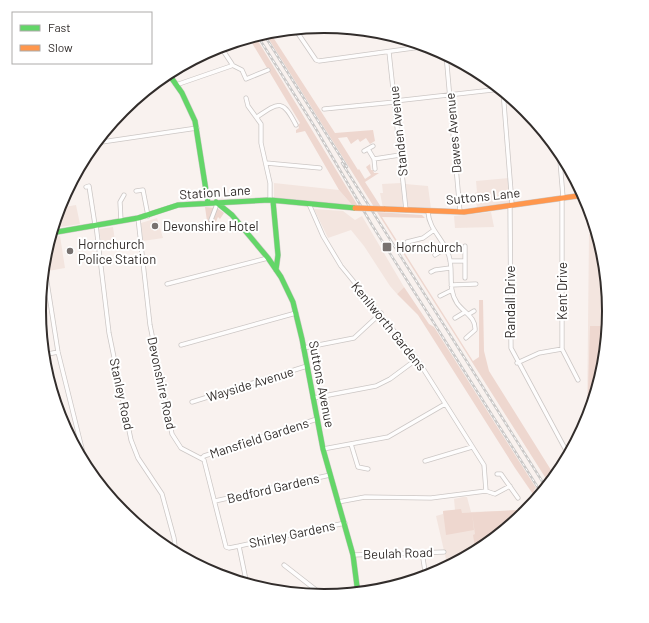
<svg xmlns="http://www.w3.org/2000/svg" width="649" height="623" viewBox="0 0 649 623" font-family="Barlow,sans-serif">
<rect width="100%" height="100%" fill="#f9f2ef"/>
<path fill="#f3e5df" d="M509,178L510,203L477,208L475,193L477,192L476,181Z
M274,183L339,190L353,206L274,198Z
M401,183L403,207L383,208L380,193H383L382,184Z
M405,184L428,186L431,209L408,208Z
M76,205L80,224L53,228L59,208Z
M314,209L343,211L355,220L362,216L404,287L397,294L390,286L364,246L351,230L328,238Z
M491,212L494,227L455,228L454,216Z
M157,218L163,238L143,241L141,223Z
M113,227L116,248L102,250L99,229Z
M589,234H598L605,256L610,312L604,367L587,423Z
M60,236L65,268L48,271L45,254L50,238Z
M463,497H467L471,512L520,510L532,506L526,514L483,549L448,568L436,516L443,514V511L455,510L454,499Z"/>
<path fill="#eed7cf" d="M269,31L335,133L373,130L375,141L370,144L366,138L360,142L358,139L351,144L347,137L338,138L358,170L359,169L365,179L371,175L366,167L370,164L371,170H373L374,173H379L365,182L381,207H374L265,33Z
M255,36L358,206H353L339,190L305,131L296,133V130L299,128L298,125L300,123L249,38Z
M205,207L217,208L224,213L220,219L218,217L214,226L207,225L203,221H207Z
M377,212L422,215L425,218L382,217L473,361L479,357V300H483L484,351L489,371L556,478L550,485Z
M404,287L429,324L434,327L536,488L534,490L539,498L537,500L515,468L418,315L397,294Z
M590,326H609L604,367L587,423Z
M532,506L526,514L476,553L473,535L475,534L472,513L474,530L446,535L443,511L461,509L462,513L520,510Z"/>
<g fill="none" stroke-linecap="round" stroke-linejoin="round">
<g stroke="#ccc7c5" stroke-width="5">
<path id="street" d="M295,29L316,60L319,61L428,46
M389,52L406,210
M446,54L460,212
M232,65L242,70L246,79L268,70
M176,85L231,66L232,64L220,46
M503,91L512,204
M246,98L248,106L261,124V143L270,183V200
M395,101L501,89
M324,109L395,102
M257,117C280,101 283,100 296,125
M95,143L197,128
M368,149L374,159L400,155
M559,149L563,197
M364,151L373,146
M374,159L375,169
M266,163L320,168
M86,187L89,186L95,225
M136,191L143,190L148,216
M562,197V349L578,380
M309,204L323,236L341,266L417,359L484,465L486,491
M510,205L511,348L569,456
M428,212C429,230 444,239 449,256C454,272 447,288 457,303C464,313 476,317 475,330L466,338
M138,218L150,325L172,434L181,448L204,460L226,547L229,548L239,546L247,585
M211,220L217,204
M121,221L120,202L124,195
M96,225L109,333L131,440L138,458L162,494L174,538L176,554
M407,242L423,238L434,230
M435,255L446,248
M450,261H464
M44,263L58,352L85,461C90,478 106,486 113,501
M431,272L435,270L450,268
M465,278V246
M167,284L268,258
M451,285L476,284
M440,296L452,290
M469,314L474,311
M455,318L465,312
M181,345L296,313
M303,348L354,338L381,313
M43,355L58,352
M517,363L539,353L562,349
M313,398L376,386L390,379L417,359
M192,402L307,366
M351,444L358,467L368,469
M323,449L388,437L445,404
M202,458L204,456L317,419
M425,461L472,447
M497,474H501L518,498
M215,501L330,475
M338,502L365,497L431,498L486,491L495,494L510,486
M239,546L345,523
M422,552L426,578
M353,555L444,552
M284,565L325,597"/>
</g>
<g stroke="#ccc7c5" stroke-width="6">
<path id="fast" d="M168,73L182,93L195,121L208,203
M273,201L278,255L276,270
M216,202L232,215L268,258L281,277L293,302L302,339L323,449L353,555L358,594
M51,233L138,218L178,205L270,200L355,208"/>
</g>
<g stroke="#ccc7c5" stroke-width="6">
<path id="slow" d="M384,209L464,212L584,195"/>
</g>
<use href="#street" stroke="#fefdfd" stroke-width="3.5"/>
<use href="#fast" stroke="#63d668" stroke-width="5"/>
<use href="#slow" stroke="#ff974d" stroke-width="5"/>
<g stroke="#cac8c7" stroke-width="2.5">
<path id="rail" d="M263,33L347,167
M257,35L316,129L372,225L542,494
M342,163L547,489"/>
</g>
<use href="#rail" stroke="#fff" stroke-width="1" stroke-dasharray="3" stroke-linecap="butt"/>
<g stroke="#ccc7c5" stroke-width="6" stroke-linecap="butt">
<path id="slow-bridge" d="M355,208L384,209"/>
</g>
<use href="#slow-bridge" stroke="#ff974d" stroke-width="5"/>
</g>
<g fill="#787270" stroke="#fff" stroke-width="1.5">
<circle cx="155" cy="226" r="4"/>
<rect x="382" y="242" width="10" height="10" rx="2"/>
<circle cx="70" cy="251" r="4"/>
</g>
<g text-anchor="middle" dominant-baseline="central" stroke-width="4" stroke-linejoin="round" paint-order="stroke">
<g font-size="13" fill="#322d2b" stroke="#fff">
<text transform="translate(398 131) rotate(-96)">Standen Avenue</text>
<text transform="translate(453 133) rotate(-95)">Dawes Avenue</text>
<text transform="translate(215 192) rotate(-4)">Station Lane</text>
<text transform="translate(483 196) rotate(-6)">Suttons Lane</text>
<text transform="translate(562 291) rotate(-90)">Kent Drive</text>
<text transform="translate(510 302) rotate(-90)">Randall Drive</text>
<text transform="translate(389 326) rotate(51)">Kenilworth Gardens</text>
<text transform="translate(162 383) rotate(78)">Devonshire Road</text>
<text transform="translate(250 384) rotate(-17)">Wayside Avenue</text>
<text transform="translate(322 384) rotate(79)">Suttons Avenue</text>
<text transform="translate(122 394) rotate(78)">Stanley Road</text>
<text transform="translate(259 438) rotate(-18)">Mansfield Gardens</text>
<text transform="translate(273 488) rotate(-13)">Bedford Gardens</text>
<text transform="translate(292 534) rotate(-12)">Shirley Gardens</text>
<text transform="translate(398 553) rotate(-2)">Beulah Road</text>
</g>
<g font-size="13" fill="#322d2b" stroke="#fff" text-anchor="start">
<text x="163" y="226">Devonshire Hotel</text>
<text x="78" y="244">Hornchurch<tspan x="78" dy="15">Police Station</tspan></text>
<text x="396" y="247">Hornchurch</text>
</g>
</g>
<path d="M0 0H649V623H0ZM46 311a278 278 0 1 1 556 0a278 278 0 1 1-556 0Z" fill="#fff" fill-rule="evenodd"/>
<path fill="none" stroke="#322d2b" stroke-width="2" d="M46 311a278 278 0 1 1 556 0a278 278 0 1 1-556 0Z"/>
<rect x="12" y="12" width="140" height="52" fill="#ffffff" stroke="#adabaa"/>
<rect x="20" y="25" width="20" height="6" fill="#63d668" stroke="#adabaa"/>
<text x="48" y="32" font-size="12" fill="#322d2b">Fast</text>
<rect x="20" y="45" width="20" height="6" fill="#ff974d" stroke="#adabaa"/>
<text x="48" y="52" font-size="12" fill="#322d2b">Slow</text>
</svg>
